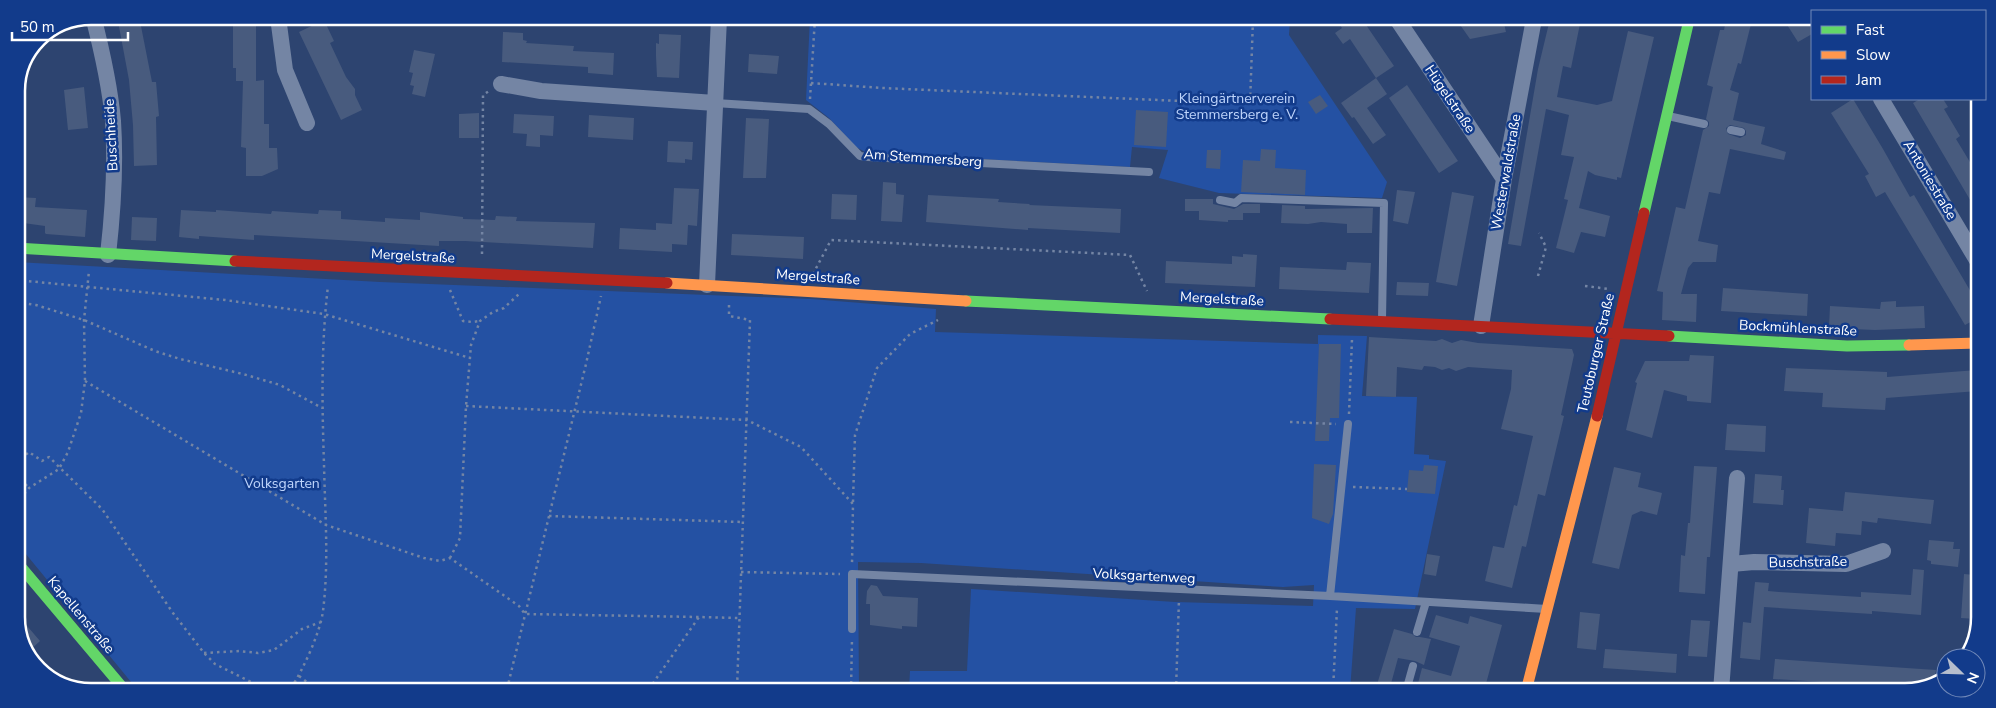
<svg xmlns="http://www.w3.org/2000/svg" width="1996" height="708" viewBox="0 0 1996 708" font-family="'Nunito Sans',sans-serif">
<rect width="100%" height="100%" fill="#2d4470"/>
<path fill="#2451a3" d="M810,18L1290,19L1289,35L1387,182L1382,198L1219,193L1159,178L1168,150L1132,147L1130,167L867,153L856,147L829,118L806,100Z
M16,262L380,282L811,299L936,309L935,332L1318,344V335L1367,336L1362,396L1417,397L1414,454L1429,455V459L1446,461L1415,609L1356,608L1350,691L909,690L910,671H967L971,589L1175,602L1313,606L1314,585L1283,587L921,563L858,562L859,690L136,688L16,542Z"/>
<path fill="#485b7e" fill-rule="evenodd" d="M117,16H139L152,82H156L159,116L156,117L157,165L134,166L133,125L129,80Z
M233,17H256V81L264,80V124H269V148H277L278,169L262,176H246V148L241,147L243,81H236V68H233Z
M1336,19H1362L1394,66L1376,78L1350,39L1343,44L1335,33L1342,28Z
M1456,19H1503L1506,32L1470,39Z
M1550,19H1581L1571,68L1563,66L1557,97L1597,105L1612,101L1628,31L1654,37L1621,178L1617,177V180L1595,175L1588,171L1579,208L1610,216L1605,237L1581,232L1574,253L1556,248L1568,200L1564,199L1574,157L1561,155L1569,115L1546,109L1521,246L1508,244L1538,69Z
M324,20L334,41L330,43L346,77L355,89V95L362,110L341,120L299,32Z
M1726,20H1752L1741,64L1738,63L1730,90L1739,93L1733,120L1765,127L1761,144L1786,152L1784,160L1730,149L1720,194L1709,192L1698,241L1718,245L1716,262H1693L1688,268L1681,294H1697L1696,322L1662,320L1663,292L1657,291L1676,207L1685,209L1703,130L1709,126V122L1706,119L1713,87L1707,85L1720,30H1724ZM1730,125L1744,128L1746,131V135L1740,138L1728,134L1726,128Z
M1784,20H1812V34L1798,42Z
M503,32L523,33V40L527,41L526,43L574,46L573,51L614,53L613,75L588,73V67L502,62Z
M659,34L681,35L679,78L657,77L656,56V43L659,44Z
M414,50L435,54L425,97L412,94L414,86L410,85L413,73L409,72Z
M749,54L779,56L777,74L748,72Z
M1376,78L1387,94L1367,108L1386,135L1373,144L1354,117L1352,118L1341,103Z
M1407,85L1458,161L1439,173L1389,98Z
M84,87L88,128L68,130L64,90Z
M1320,95L1328,106L1316,114L1308,102Z
M1853,99L1883,149L1910,197L1914,195L1978,304V318L1965,325L1885,192L1876,197L1865,176L1869,174L1831,113Z
M1920,99H1943L1948,107L1944,109L1960,136L1956,139L1979,177V215L1913,103Z
M1136,110L1168,112L1166,147L1134,145Z
M479,113V138H459V114Z
M514,114L554,116L553,136L540,135V147L526,146L527,134L513,133Z
M589,115L634,118L633,140L588,137Z
M746,118L769,119L766,178H743Z
M668,141L693,142L692,160L685,159V163L667,162Z
M1261,149L1276,150L1275,168L1306,170L1305,195L1241,192L1243,160L1260,161Z
M1207,150H1221L1220,169L1206,168Z
M883,182L896,183V194L904,195L902,222L881,221Z
M674,188L699,189L697,226L688,225L687,245L672,244V252L619,249L620,228L656,230V223L672,224Z
M1397,190L1415,192L1408,224L1393,221Z
M1452,192L1474,196L1457,286L1436,282Z
M832,194L857,195L856,220L831,219Z
M928,195L999,199L998,202L1030,204L1029,205L1121,209L1120,233L1028,228V230L926,222Z
M16,197L36,198L35,207L87,210L85,237L46,234L45,233V226L16,222Z
M1185,199H1213V204L1234,209L1243,204H1260V213H1243V220H1228V222L1199,220V211H1185Z
M1282,205L1305,206V209L1373,208L1372,233H1347V224L1321,222L1308,224L1281,223Z
M181,210L216,212V210L271,214L272,211L318,214L319,210L341,211V219L385,222V218L420,220V212L463,217V219L495,220L496,216L517,217L516,221L595,223L593,248L465,241H439V246L254,235V240L199,236V239L179,237Z
M132,217L157,218L156,241L131,240Z
M732,234L804,237L803,259L731,255Z
M1243,254L1257,255L1255,287L1165,283L1166,261L1232,264V256L1243,257Z
M1347,262L1371,263L1369,293L1279,289L1280,267L1346,270Z
M1397,282L1429,283L1428,296L1396,295Z
M1723,288L1808,294L1807,316L1721,311Z
M1896,301V307L1924,306L1925,328L1875,330L1829,328L1830,306L1880,309L1881,302Z
M1369,337L1436,341L1442,339L1452,343L1461,340L1478,343L1572,349L1574,355L1561,415L1564,416L1545,496L1538,494L1526,547L1522,546L1512,588L1485,581L1493,546L1504,548L1514,505L1517,506L1533,436L1501,429L1511,389L1512,370L1468,367L1456,371L1449,368L1442,370L1435,367L1424,366L1422,370L1397,367L1396,397L1366,396Z
M1319,344H1341L1339,418H1330L1329,441H1315Z
M1690,355L1714,356L1711,403L1687,401V396L1664,390L1652,438L1626,430L1637,383L1635,382L1645,361H1689Z
M1786,368L1887,372V377L1977,370L1978,391L1886,398L1885,410L1822,407L1823,393L1784,391Z
M1727,424L1766,426L1765,452L1725,450Z
M1314,464L1336,465L1333,514L1329,524L1312,518Z
M1424,465L1438,466L1435,494L1407,492L1409,470L1423,471Z
M1694,466L1717,467L1710,557H1707L1705,594L1679,592L1681,555L1685,556L1688,523H1690Z
M1614,467L1641,473L1638,487L1662,493L1657,515L1641,511L1632,515L1619,569L1592,563Z
M1755,474L1782,476L1781,490H1784L1783,505L1753,503Z
M1845,492L1934,500L1931,524L1878,518L1877,523L1862,521L1861,535L1836,533L1835,546L1806,543L1809,508L1843,511Z
M1929,540L1954,542L1953,549H1960L1958,567L1931,564V561L1927,560Z
M1427,554L1440,556L1436,576L1424,574Z
M1913,569L1924,570L1921,615L1872,611V614L1764,607L1760,660L1740,658L1743,622L1751,623L1755,582L1769,583L1768,591L1779,592L1861,597V592L1911,595Z
M1964,574L1975,575L1973,606L1976,607V619L1961,618Z
M871,585L877,586L883,596L918,598L917,627L902,626V629L870,625V604H866L867,591Z
M1580,612L1600,614L1596,650L1577,648Z
M16,613L40,641L28,652L16,622Z
M1436,615L1468,624L1470,616L1502,625L1484,691H1416L1422,668L1451,676L1460,646L1429,637Z
M1691,620L1710,621L1707,657L1688,656Z
M1394,629L1412,634L1416,637H1420L1431,639L1424,665L1415,661L1398,658L1389,691H1375Z
M1605,649L1677,654L1676,673L1603,668Z
M1775,659L1847,664L1936,670L1934,682L1916,688L1791,680L1773,679Z"/>
<g fill="none" stroke-linecap="round" stroke-linejoin="round">
<path stroke="#7485a4" stroke-width="2.5" stroke-dasharray="2.5 4" stroke-linecap="butt" d="M811,83L882,88L1250,104L1253,19
M810,99L815,18
M482,254L483,95L489,91
M813,274L831,240L1130,255L1147,291
M1538,276L1546,247L1539,233
M16,280L225,300L324,314L470,358
M1585,286L1609,289
M450,290L463,321L472,322L480,321
M16,302L36,305L84,320L155,351L180,359L243,374L280,385L322,408
M729,305V316L750,320L737,689
M85,381L326,525L424,558L440,561L450,558L519,606L525,614L699,617
M466,406L747,420L801,447L853,504L852,564
M1349,414L1352,339
M1290,422L1336,424
M16,463L29,452L42,461L49,457L102,509L173,613L204,653L215,664L263,688
M16,475L29,488
M1353,487L1407,489
M853,502L855,435L877,368L910,334L938,320
M16,504L29,488L59,469L68,452L81,413L85,381L84,320L89,271
M549,516L743,522
M450,558L460,538L466,406L471,345L480,321L493,312L504,308L520,293
M741,572L840,574
M204,653L239,651L258,653L274,650L302,629L321,622
M299,676L315,688
M291,688C303,670 320,633 323,611C329,563 325,513 324,464C322,404 321,345 328,286
M507,689L586,364L601,296
M649,689L699,617L739,618
M851,690L852,638
M1176,690L1179,599
M1333,691L1337,608"/>
<path stroke="#7485a4" stroke-width="8" d="M715,103L809,109L829,124L860,156L868,157L1149,172
M1668,116L1704,124
M1731,130L1741,132
M1220,200L1235,203L1241,198L1384,203L1382,320
M1330,596L1348,424
M852,629V574L1330,596L1547,609
M1417,632L1426,602
M1406,691L1413,666"/>
<path stroke="#7485a4" stroke-width="16" d="M93,16C102,51 110,86 113,121C116,166 113,211 108,255
M278,17L285,70L307,123
M1397,19L1504,179
M501,84L541,91L715,103
M1881,99L1978,262
M707,285L719,18
M1481,326L1504,179L1534,19
M1731,564L1754,562L1846,564L1883,551
M1721,691L1737,478"/>
<path stroke="#63d668" stroke-width="11" d="M1644,213L1689,20
M16,248L235,261
M966,301L1330,319
M1669,336L1847,346L1909,345
M16,561L123,688"/>
<path stroke="#ff974d" stroke-width="11" d="M667,283L966,301
M1909,345L1978,343
M1526,691L1597,416"/>
<path stroke="#b3261e" stroke-width="11" d="M235,261L667,283
M1330,319L1669,336
M1597,416L1644,213"/>
</g>
<g text-anchor="middle" dominant-baseline="central" stroke-width="5" stroke-linejoin="round" paint-order="stroke">
<g font-size="14" fill="#bfd5fc" stroke="#123b8b">
<text x="1237" y="98">Kleingärtnerverein<tspan x="1237" dy="16">Stemmersberg e. V.</tspan></text>
<text x="282" y="483">Volksgarten</text>
</g>
<g font-size="14" fill="#fff" stroke="#123b8b">
<text transform="translate(1450 99) rotate(56)">Hügelstraße</text>
<text transform="translate(111 135) rotate(-93)">Buschheide</text>
<text transform="translate(923 158) rotate(4)">Am Stemmersberg</text>
<text transform="translate(1506 172) rotate(-80)">Westerwaldstraße</text>
<text transform="translate(1930 180) rotate(59)">Antoniestraße</text>
<text transform="translate(413 256) rotate(3)">Mergelstraße</text>
<text transform="translate(818 277) rotate(4)">Mergelstraße</text>
<text transform="translate(1222 299) rotate(3)">Mergelstraße</text>
<text transform="translate(1798 328) rotate(3)">Bockmühlenstraße</text>
<text transform="translate(1596 353) rotate(-77)">Teutoburger Straße</text>
<text transform="translate(1808 562) rotate(-1)">Buschstraße</text>
<text transform="translate(1144 576) rotate(3)">Volksgartenweg</text>
<text transform="translate(81 615) rotate(50)">Kapellenstraße</text>
</g>
</g>
<path d="M0 0H1996V708H0ZM91 25H1905A66 66 0 0 1 1971 91V617A66 66 0 0 1 1905 683H91A66 66 0 0 1 25 617V91A66 66 0 0 1 91 25Z" fill="#123b8b" fill-rule="evenodd"/>
<path fill="none" stroke="#fff" stroke-width="2.5" d="M91 25H1905A66 66 0 0 1 1971 91V617A66 66 0 0 1 1905 683H91A66 66 0 0 1 25 617V91A66 66 0 0 1 91 25Z"/>
<rect x="1811" y="10" width="175" height="90" fill="#123b8b" stroke="#7189b9"/>
<rect x="1821" y="26" width="25" height="8" fill="#63d668" stroke="#7189b9"/>
<text x="1856" y="35" font-size="15" fill="#ffffff">Fast</text>
<rect x="1821" y="51" width="25" height="8" fill="#ff974d" stroke="#7189b9"/>
<text x="1856" y="60" font-size="15" fill="#ffffff">Slow</text>
<rect x="1821" y="76" width="25" height="8" fill="#b3261e" stroke="#7189b9"/>
<text x="1856" y="85" font-size="15" fill="#ffffff">Jam</text>
<g transform="translate(1961 673) rotate(113)"><circle r="24" fill="#123b8b" stroke="#7189b9"/>
<path d="M0-4L9 19L0 12L-9 19Z" fill="#b6becd"/>
<text y="-8" font-size="14" font-weight="bold" text-anchor="middle" fill="#ffffff">N</text>
</g>
<path d="M12 32v8h116v-8" fill="none" stroke="#ffffff" stroke-width="2.5"/>
<text x="20" y="32" font-size="15" fill="#ffffff" stroke="#123b8b" stroke-width="4" paint-order="stroke">50 m</text>
</svg>
